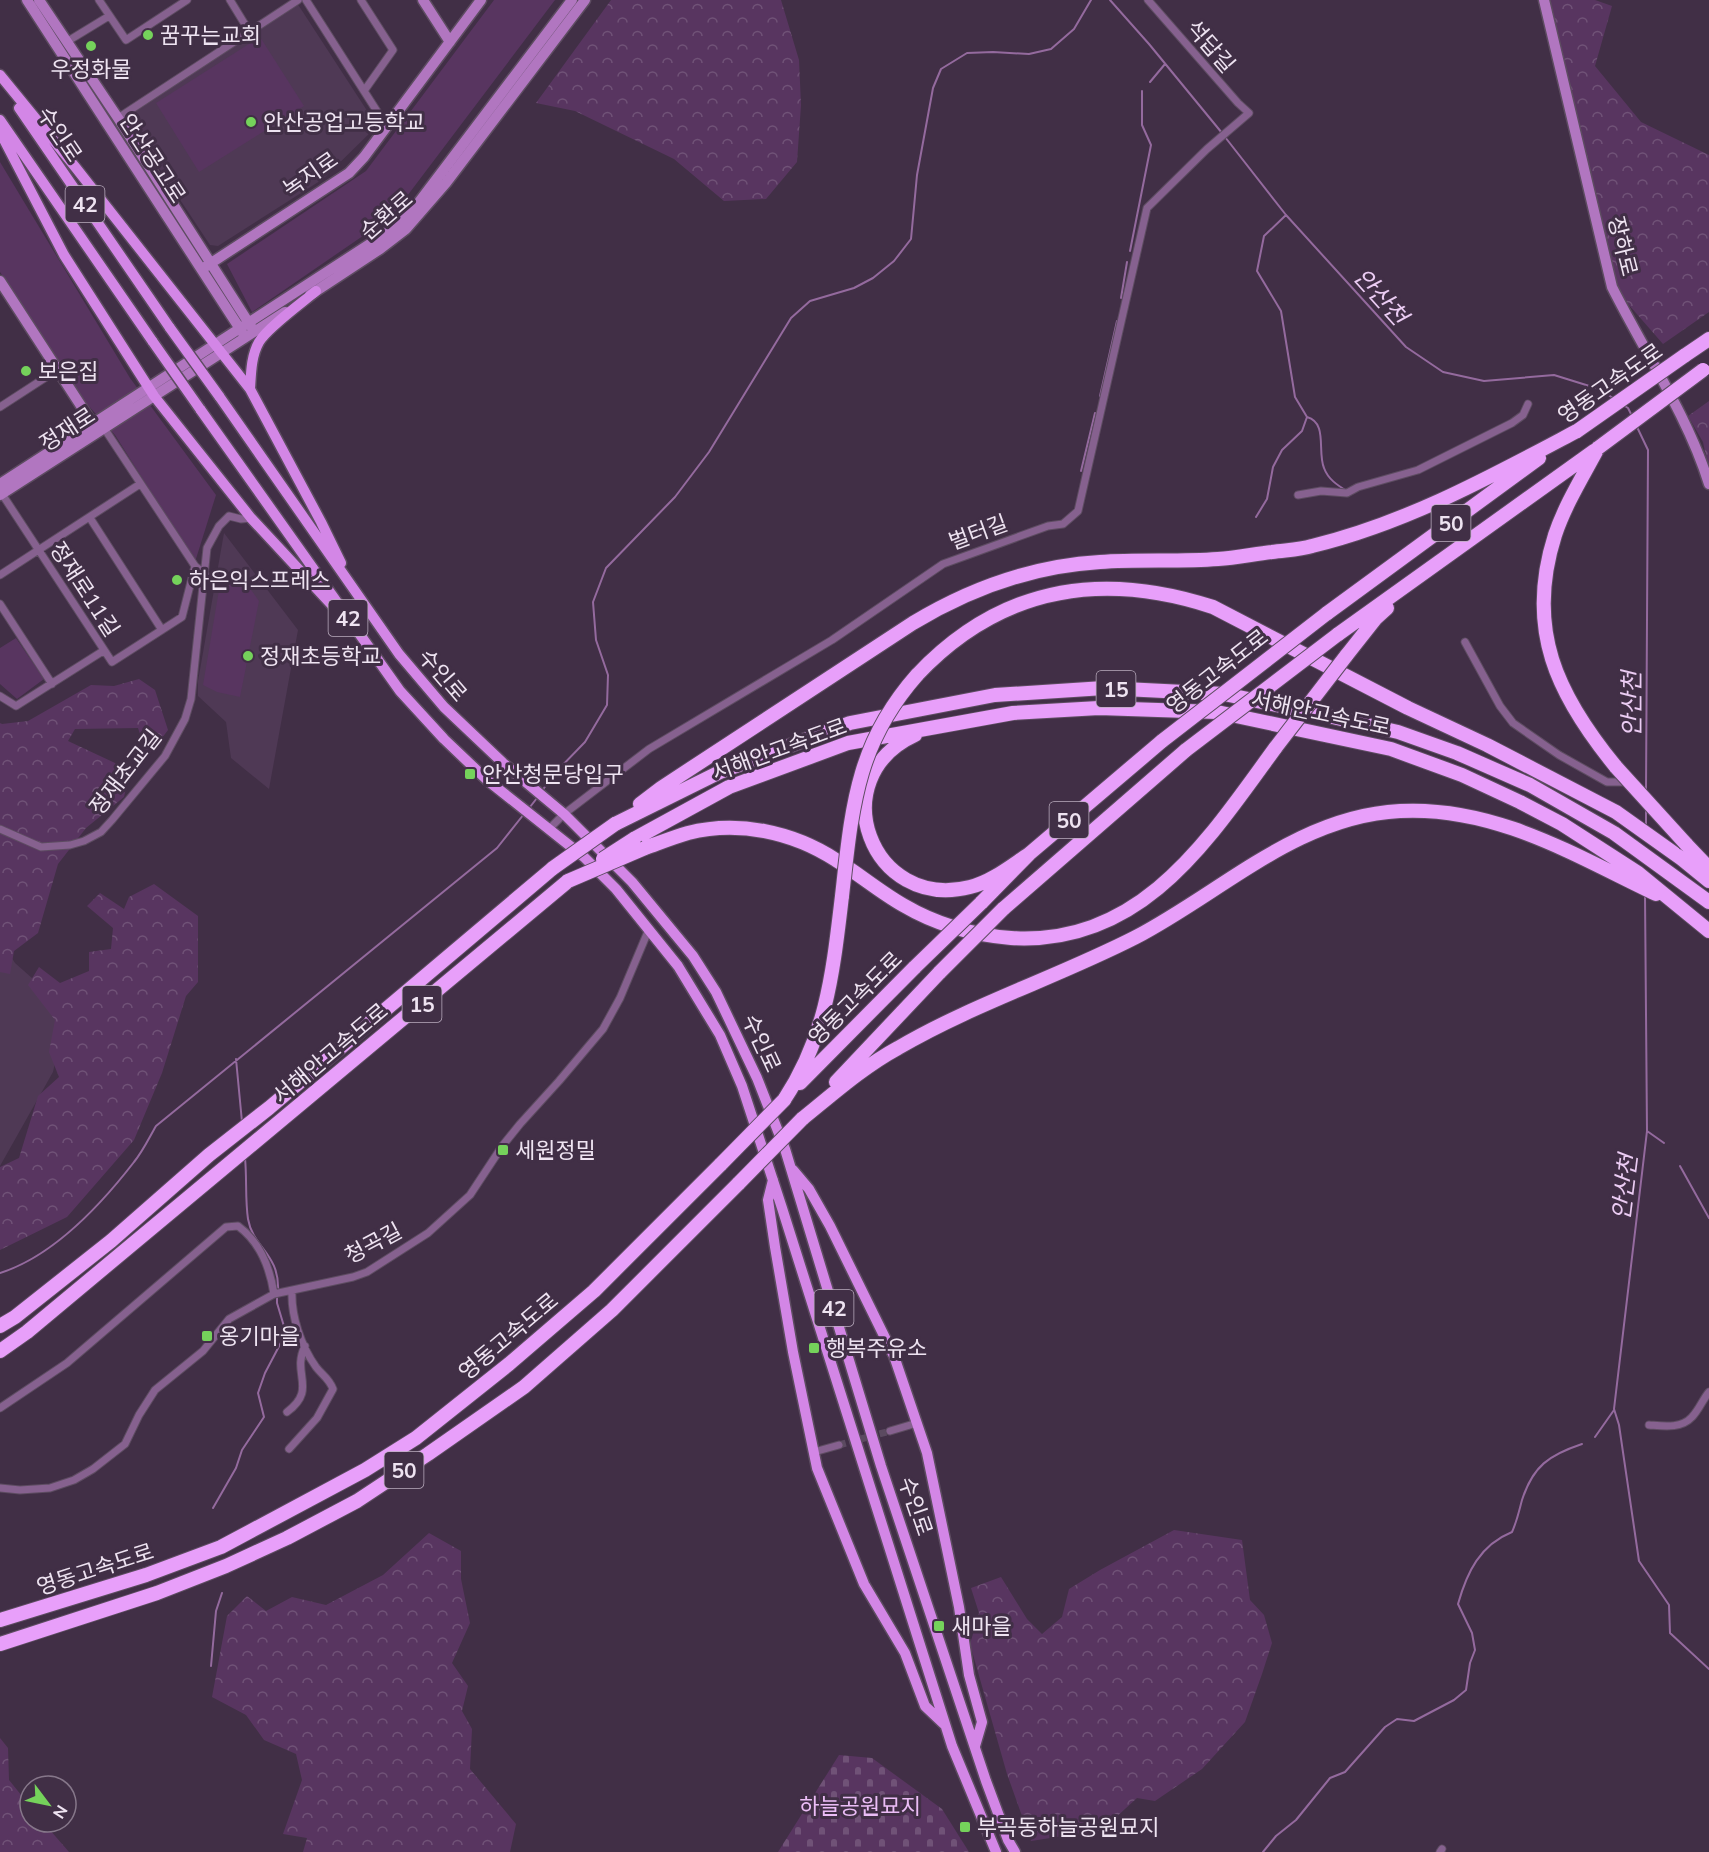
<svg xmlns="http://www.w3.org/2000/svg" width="1709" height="1852" viewBox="0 0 1709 1852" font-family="Mulish,'Noto Sans KR',sans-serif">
<defs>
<pattern id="forest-crowns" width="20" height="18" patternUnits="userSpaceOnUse" patternTransform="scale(1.5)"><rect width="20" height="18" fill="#583560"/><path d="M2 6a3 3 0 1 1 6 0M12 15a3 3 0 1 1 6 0" fill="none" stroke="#705277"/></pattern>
<pattern id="cemetery-stones" width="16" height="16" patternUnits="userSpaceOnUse" patternTransform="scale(1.5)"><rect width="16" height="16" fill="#583560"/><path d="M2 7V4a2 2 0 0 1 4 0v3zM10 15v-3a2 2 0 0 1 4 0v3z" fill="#705277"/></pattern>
</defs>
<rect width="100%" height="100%" fill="#412f46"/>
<path fill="#4f3955" d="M297,3L377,126L323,179L218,246L210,245L126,118Z
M224,533L298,630L269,789L231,758L226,722L198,696V681Z
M0,901L3,944L15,963L41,986L62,1031L53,1072L0,1166Z"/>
<path fill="#583560" d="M494,0H555L392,216L252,312L227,264L366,171Z
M260,37L304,106L199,172L156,103Z
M0,162L130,378L216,495L195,562L115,435L85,402L0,272Z
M221,578L246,583L259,601L240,697L217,692L203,685Z
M16,638L44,679L17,699L0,684V648Z"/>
<path fill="url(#forest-crowns)" d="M611,0H781L799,60L801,105L797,162L766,199L724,201L674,159L575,111L536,103Z
M1542,0H1595L1612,6L1595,66L1641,122L1709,155V312L1663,344L1615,289Z
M1709,401V471L1703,442L1688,416Z
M139,679L155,690L168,730L143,763L136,762L145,749L138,728L75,729L68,741L130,770L124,797L86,828L58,864L38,933L14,951L10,974L0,972V723L2,724L28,721L91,685L114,686Z
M154,884L198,916V982L186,996L162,1073L134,1140L67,1217L0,1250V1167L19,1158L38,1096L59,1077L49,1052L55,1020L28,985L39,967L60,983L89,971V952L111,949L113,928L87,906L100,893L124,909L129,897Z
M1174,1530L1242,1540L1250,1600L1264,1615L1272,1643L1262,1674L1245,1722L1202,1769L1155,1801L1137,1798L1102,1830L1031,1841L1007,1774L970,1644L979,1613L971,1588L1001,1577L1027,1619L1042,1634L1062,1617L1069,1589L1100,1570Z
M429,1533L461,1551V1579L470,1623L452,1663L468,1686L462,1711L472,1729L470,1769L516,1824L510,1852H303L307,1838L283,1834L302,1780L296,1754L264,1740L246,1715L212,1697L227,1616L247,1596L266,1611L292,1597L326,1605L383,1575Z
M0,1738L8,1748L9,1780L30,1806V1822H43L69,1852H0Z"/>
<path fill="url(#cemetery-stones)" d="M839,1755L872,1758L942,1809L969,1852H778Z"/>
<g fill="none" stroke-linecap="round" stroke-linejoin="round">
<path stroke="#946a9e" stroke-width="2" d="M1110,0L1149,44L1222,133
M1150,82L1165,64
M1225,137L1286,215L1406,347L1443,372L1484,381L1554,375L1599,389L1613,398
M1130,251L1151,145L1142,125V91
M1121,298L1127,262
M1100,396L1117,321
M1623,405L1628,408L1632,416
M1307,417C1328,423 1317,451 1324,468C1328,479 1337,485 1347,491
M1637,427L1648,450L1646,791
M1081,471L1095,413
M1256,517L1267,499L1273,467L1282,450L1302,431L1307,417L1295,397L1281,311L1257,271L1264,236L1286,215
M542,791L553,775L585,742L607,705L608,675L596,640L593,602L606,568L675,497L709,452L791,318L810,301L854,288L873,278L894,261L911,239L917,175L933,88L941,69L967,53L993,52L1029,54L1051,49L1074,29L1091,0
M530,807L537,798
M1646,827V808
M1645,895L1647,1131L1614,1409L1619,1425L1639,1561L1669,1605L1670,1633L1709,1669
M236,1059L242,1122
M1647,1131L1664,1143
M245,1158C247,1178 245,1199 248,1219C253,1248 280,1254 278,1291
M1680,1166L1709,1218
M0,1273C54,1256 100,1206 134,1162C143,1151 149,1138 156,1126L497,848L524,814
M1595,1437L1614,1410
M213,1508L236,1468L242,1450L264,1417L258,1393L265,1373L286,1333L277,1303V1296
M211,1666L216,1611L222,1593
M1263,1852L1276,1836L1296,1820L1330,1778L1345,1772L1385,1727L1397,1719L1414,1721L1454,1700L1466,1690L1470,1663L1475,1650L1472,1633L1458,1604C1467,1572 1480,1545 1512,1532C1517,1521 1519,1511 1522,1500C1533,1466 1549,1455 1582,1444"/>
<path stroke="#5b4a60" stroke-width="7" stroke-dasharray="7 3.5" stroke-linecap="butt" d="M839,1445L890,1431"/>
<g stroke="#5d4c61" stroke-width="9">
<path id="street" d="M99,0L126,40L187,0
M230,0L249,31
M306,0L387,127
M361,0L393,50L364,91
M68,41L109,16
M118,118L298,0
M0,407L57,370
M104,428L195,566L205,574
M2,494L112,662L182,617L195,566
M1298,495L1321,491L1347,493L1358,487L1418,470L1512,423L1523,415L1528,404
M90,518L162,630
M0,575L140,484
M0,604L52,684
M1465,642L1500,706L1513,723L1559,755L1607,782H1630
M0,696L16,706L103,651
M0,829L41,847L70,845L84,841L101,832L112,820L165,756L185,719L191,699L207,548L219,526L229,516L241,519L251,518
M549,829L564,814L649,749L832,640L943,564L1048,526L1063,524L1078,511L1147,208L1207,149L1249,113L1238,103L1148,0
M0,1408L67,1363L226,1227L238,1226C260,1242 270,1268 274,1294
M287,1412C318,1389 291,1374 305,1346
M1649,1425C1663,1426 1681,1429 1692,1417C1699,1410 1703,1399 1709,1392
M890,1431L917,1423
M289,1449L317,1418L333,1389C329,1378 322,1375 316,1367C301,1346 291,1316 292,1291
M814,1452L839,1445
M0,1488L20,1490L50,1488L74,1480L93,1469L125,1444L139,1415L155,1390L203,1351L229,1319L274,1294L353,1277L367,1272L428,1233L470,1195L503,1145L520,1124L559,1081L603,1029L620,998L649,929
M1440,1852L1442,1849"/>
</g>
<g stroke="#5d4c61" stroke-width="13">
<path id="secondary" d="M27,0L242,332
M39,0L118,118L252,328
M423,0L450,42
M1544,0L1612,287C1644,351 1688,416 1709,484
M205,267L349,173L364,157L481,0
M0,281L96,429
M310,295L380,249L406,229L446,183L585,0
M0,484L396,227L413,210L572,0
M0,495L285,312"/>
</g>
<g stroke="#5d4c61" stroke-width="13">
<path id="primary" d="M0,75L76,168L250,389L321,522L341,563
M19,108L170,328
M0,120L153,342
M0,132L64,255L154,396L251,518L331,604
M250,389C251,374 251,356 259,342C267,328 303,302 316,291
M219,396L399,654L444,707L503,763L564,814L632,882L693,956L716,992L757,1078L785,1149L881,1466L986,1781L1008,1840L1015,1852
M200,409L400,691L444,739L487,780L584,857L616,889L678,966L720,1035L742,1086L782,1208L952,1746L996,1852
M793,1170L809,1189L830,1226L894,1356L927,1453L959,1607L969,1675L982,1722L975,1746
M773,1180L768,1200L775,1247L793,1352L817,1468L864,1584L905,1653L925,1706L944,1724"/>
</g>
<g stroke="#5d4c61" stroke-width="16">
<path id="highway" d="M1684,356L1709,339
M1598,448C1583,476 1565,505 1555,535C1525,629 1557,695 1616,767
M1326,614L1539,458
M1337,635L1594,451
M1346,656L1376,618L1387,608
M917,675C1000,587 1100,570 1213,607L1408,708L1487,745L1616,812L1682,859L1709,881
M915,735C821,778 871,912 970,887C991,882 1011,866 1029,854
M640,804L661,788L913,623C971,588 1032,566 1100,562C1139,559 1179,562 1218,559C1236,558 1254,554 1272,552C1285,550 1299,550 1312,546C1407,523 1492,476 1577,431
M615,824L720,772L850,723L995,695L1104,688L1224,694L1315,713L1398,732L1457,753L1530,785L1614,833L1709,902
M634,839L729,787L848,743L1013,713L1099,708L1217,712L1391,749L1462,775L1520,802L1562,824L1638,873L1709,931
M1686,844L1709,868
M645,848C659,843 674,837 688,833C738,820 793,832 836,860C859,874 880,892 903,905C937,925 972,935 1011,938C1142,946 1208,840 1276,747
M981,903L1029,854L1162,741
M1003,909L1186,750
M836,1082L940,972
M800,1083L915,967
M784,1100C827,1035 833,971 842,896
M802,1119C833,1094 863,1067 898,1048C973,1004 1058,977 1136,937C1222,892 1298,816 1400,811C1495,806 1574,855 1656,894
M0,1326L15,1317L111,1241L209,1155L269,1108L553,868
M0,1351L27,1332L568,881
M0,1620L146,1575L221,1547L365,1470L416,1438L509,1364L594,1291L721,1164
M0,1644L157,1593L226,1566L287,1538L357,1501L428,1454L524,1387L612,1310L739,1183"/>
</g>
<use href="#street" stroke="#86618f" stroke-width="7"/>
<use href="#secondary" stroke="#b176c0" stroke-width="10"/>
<use href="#primary" stroke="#d386e6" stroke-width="10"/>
<use href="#highway" stroke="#e89ffa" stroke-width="14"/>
<g stroke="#5d4c61" stroke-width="13" stroke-linecap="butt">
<path id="primary-bridge" d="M170,328L219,396
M153,342L200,409"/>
</g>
<g stroke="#5d4c61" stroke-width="16" stroke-linecap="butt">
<path id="highway-bridge" d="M1577,431L1684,356
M1598,448L1703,370
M1162,741L1326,614
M1276,747L1346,656
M1186,750L1337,635
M1616,767L1686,844
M603,859L634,839
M553,868L615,824
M568,881L645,848
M842,896C852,808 856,744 917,675
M915,967L981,903
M940,972L1003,909
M721,1164L784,1100
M739,1183L802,1119"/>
</g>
<use href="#primary-bridge" stroke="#d386e6" stroke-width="10"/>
<use href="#highway-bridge" stroke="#e89ffa" stroke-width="14"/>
</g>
<g fill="#75d25b" stroke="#412f46" stroke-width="2">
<circle cx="148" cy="35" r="6"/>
<circle cx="91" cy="46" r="6"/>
<circle cx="251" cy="122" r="6"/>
<circle cx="26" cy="371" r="6"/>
<circle cx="177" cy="580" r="6"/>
<circle cx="248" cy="656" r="6"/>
<rect x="464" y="768" width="12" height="12" rx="3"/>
<rect x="497" y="1144" width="12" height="12" rx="3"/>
<rect x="201" y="1330" width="12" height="12" rx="3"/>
<rect x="808" y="1342" width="12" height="12" rx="3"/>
<rect x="933" y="1620" width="12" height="12" rx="3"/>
<rect x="959" y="1821" width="12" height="12" rx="3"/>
</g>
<g text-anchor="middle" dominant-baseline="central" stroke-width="6" stroke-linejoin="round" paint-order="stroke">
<g fill="#412f46" stroke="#baadbe" stroke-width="1.5">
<rect x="65.5" y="186" width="39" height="36" rx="4.5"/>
<rect x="1431.5" y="505" width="39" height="36" rx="4.5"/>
<rect x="328.5" y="600" width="39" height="36" rx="4.5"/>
<rect x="1096.5" y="671" width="39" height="36" rx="4.5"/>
<rect x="1049.5" y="802" width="39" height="36" rx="4.5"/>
<rect x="402.5" y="986" width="39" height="36" rx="4.5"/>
<rect x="814.5" y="1290" width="39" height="36" rx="4.5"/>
<rect x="384.5" y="1452" width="39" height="36" rx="4.5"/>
</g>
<g font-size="21" font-weight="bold" fill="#eee3f1">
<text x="85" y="204">42</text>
<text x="1451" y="523">50</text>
<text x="348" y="618">42</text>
<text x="1116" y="689">15</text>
<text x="1069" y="820">50</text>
<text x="422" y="1004">15</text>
<text x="834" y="1308">42</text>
<text x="404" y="1470">50</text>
</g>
<g font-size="22" fill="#eee3f1" stroke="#412f46" text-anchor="start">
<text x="160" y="35">꿈꾸는교회</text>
<text x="91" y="69" text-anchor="middle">우정화물</text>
<text x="263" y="122">안산공업고등학교</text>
<text x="38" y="371">보은집</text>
<text x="189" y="580">하은익스프레스</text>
<text x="260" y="656">정재초등학교</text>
<text x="482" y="774">안산청문당입구</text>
<text x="515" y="1150">세원정밀</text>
<text x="219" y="1336">옹기마을</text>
<text x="826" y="1348">행복주유소</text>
<text x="951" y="1626">새마을</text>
<text x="977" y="1827">부곡동하늘공원묘지</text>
</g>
<g font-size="22" fill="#eee3f1" stroke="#412f46">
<text transform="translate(1211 46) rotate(49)">석답길</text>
<text transform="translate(60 134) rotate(56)">수인로</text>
<text transform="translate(153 158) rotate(57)">안산공고로</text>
<text transform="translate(310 174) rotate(-35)">녹지로</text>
<text transform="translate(386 215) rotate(-41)">순환로</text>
<text transform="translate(1623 246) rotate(76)">장하로</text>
<text transform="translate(1610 383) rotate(-35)">영동고속도로</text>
<text transform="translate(67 429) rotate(-33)">정재로</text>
<text transform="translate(978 532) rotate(-20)">벌터길</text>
<text transform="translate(85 589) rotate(57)">정재로11길</text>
<text transform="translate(1217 671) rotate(-38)">영동고속도로</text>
<text transform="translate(443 675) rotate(49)">수인로</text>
<text transform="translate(1321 713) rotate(12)">서해안고속도로</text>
<text transform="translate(779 749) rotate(-20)">서해안고속도로</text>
<text transform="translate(125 772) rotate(-52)">정재초교길</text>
<text transform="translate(855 998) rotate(-45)">영동고속도로</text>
<text transform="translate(762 1043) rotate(65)">수인로</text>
<text transform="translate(330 1053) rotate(-40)">서해안고속도로</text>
<text transform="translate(373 1243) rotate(-28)">청곡길</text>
<text transform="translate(508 1336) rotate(-40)">영동고속도로</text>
<text transform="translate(916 1506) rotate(71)">수인로</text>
<text transform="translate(95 1569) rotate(-18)">영동고속도로</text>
</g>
<g font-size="22" fill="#ebbdf6" stroke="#412f46">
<text x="860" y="1806">하늘공원묘지</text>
</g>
<g font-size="24" font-style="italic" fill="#ebccf3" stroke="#412f46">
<text transform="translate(1381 296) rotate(48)">안산천</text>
<text transform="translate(1631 704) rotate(-90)">안산천</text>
<text transform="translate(1624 1187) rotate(-83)">안산천</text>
</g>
</g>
<g transform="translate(48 1804) rotate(122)"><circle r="28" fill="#412f46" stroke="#86778a" stroke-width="1.5"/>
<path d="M0-4.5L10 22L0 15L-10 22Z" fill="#75d25b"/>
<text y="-9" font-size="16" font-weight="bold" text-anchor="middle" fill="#eee3f1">N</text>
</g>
</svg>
